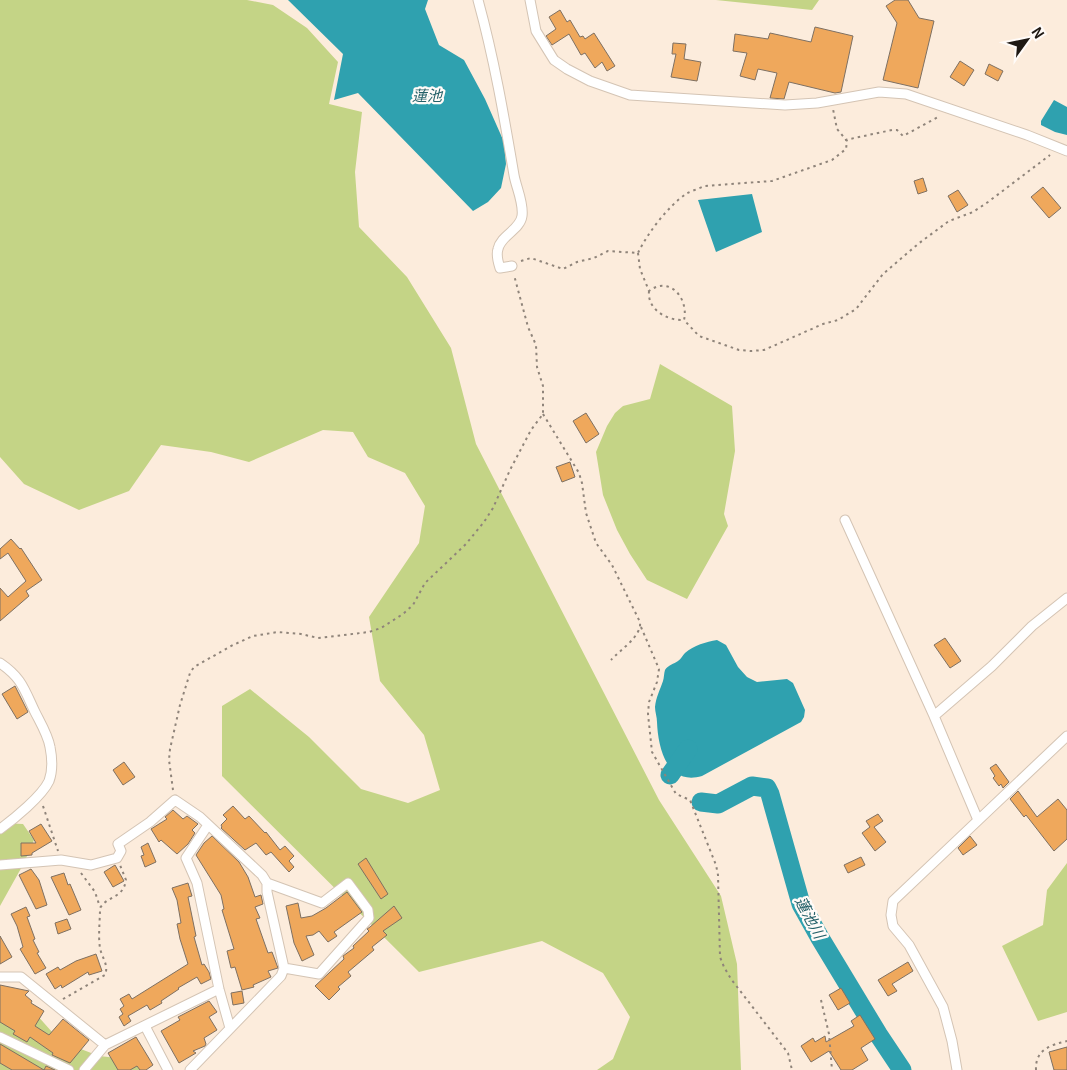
<svg xmlns="http://www.w3.org/2000/svg" width="1067" height="1070" viewBox="0 0 1067 1070" font-family="Georgia,'Noto Sans JP',serif">
<rect width="100%" height="100%" fill="#fcecdc"/>
<path fill="#c4d486" d="M0,0H247L273,5L307,28L338,62L329,104L362,112L355,172L359,227L407,277L451,348L476,444L659,800L721,896L737,964L741,1070H597L613,1059L630,1017L603,973L542,941L419,972L222,776V706L250,689L309,737L361,789L408,803L440,790L424,735L380,681L369,617L419,543L425,506L405,473L368,457L353,432L323,430L249,462L211,452L161,445L129,491L79,510L24,484L0,457Z
M716,0H819L812,10Z
M660,364L732,406L735,451L724,514L728,526L687,599L647,580L630,554L617,530L603,495L596,452L607,426L615,413L623,406L650,399Z
M0,823L23,824L34,840L24,863L0,906Z
M1067,863V1012L1038,1021L1002,946L1043,925L1047,890Z
M0,993L28,1005L60,1041L99,1056L136,1060L146,1070H0Z"/>
<path fill="#2fa1af" d="M288,0H428L425,9L439,45L464,60L485,99L504,142L506,164L501,188L488,202L473,211L358,93L334,100L343,54Z
M1054,100L1067,107V135L1055,132L1041,125V121Z
M752,194L762,232L716,252L698,200Z
M717,640L726,645L738,667L747,677L757,682L787,679L793,683L805,710L804,717L801,722L702,776C667,786 658,748 657,722C657,717 655,712 655,707C656,697 660,690 663,681C664,678 664,673 665,670C668,665 674,664 678,661C681,659 683,655 685,653C694,645 706,642 717,640Z"/>
<g fill="none" stroke-linecap="round" stroke-linejoin="round">
<path stroke="#2fa1af" stroke-width="19" d="M670,775L688,749
M701,802L718,804L752,786L767,788L770,794L801,904L820,938L878,1034L902,1070"/>
</g>
<path fill="#efa85c" stroke="#7e7062" d="M895,0H908L919,18L934,21L918,88L883,80L897,23L886,6Z
M560,10L567,22L570,20L580,37L583,36L585,39L594,33L615,66L607,71L602,62L595,68L585,53L581,55L569,34L552,45L546,36L556,29L549,17Z
M815,27L853,36L841,92L835,93L789,82L784,99L770,98L777,73L758,69L755,80L740,76L747,53L733,51L735,34L768,39L770,33L811,42Z
M673,43L686,44L684,59L701,62L697,81L671,77L676,54H672Z
M960,61L974,70L964,86L950,77Z
M989,64L1003,71L998,81L985,74Z
M923,178L927,191L918,194L914,181Z
M1043,187L1061,208L1049,218L1031,197Z
M958,190L968,205L957,212L948,196Z
M586,413L599,434L586,443L573,421Z
M570,462L575,477L562,482L556,467Z
M11,539L20,549L21,548L42,580L26,591L29,596L0,621V588L8,597L26,581L8,553L0,559V549Z
M945,638L961,661L950,668L934,645Z
M15,686L28,712L17,719L2,694Z
M124,762L135,777L123,785L113,770Z
M996,764L1009,782L1003,788L1001,784L999,786L993,778L995,776L990,768Z
M1018,791L1037,817L1058,799L1067,810V839L1054,851L1026,815L1024,817L1010,799Z
M233,806L245,819L249,816L265,833L266,832L280,850L285,846L294,856L289,861L294,867L289,872L271,852L266,855L256,843L245,850L221,828L222,827L221,825L227,819L223,815Z
M173,810L183,819L187,816L198,824L192,830L195,833L188,844L177,854L161,840L159,842L151,829L167,819L165,817Z
M878,814L883,821L874,827L886,842L875,851L862,833L870,827L866,821Z
M41,824L52,841L32,853V855L21,856V843H36L29,831Z
M212,836L239,862L248,877L255,897L261,895L263,904L255,907L260,918L256,919L268,953L272,952L278,968L268,971L271,977L253,985L254,987L242,990L235,967L231,968L227,951L234,949L222,910L224,909L221,895L196,855L204,843Z
M970,836L977,845L963,855L958,848Z
M148,843L156,862L145,867L141,856L144,855L141,847Z
M861,857L865,865L848,873L844,865Z
M366,858L388,894L381,899L358,864Z
M115,865L124,881L113,887L104,872Z
M31,869L39,880L47,905L36,909L19,875Z
M64,873L68,885L70,884L81,910L69,915L51,877Z
M188,883L192,896L188,897L196,936L194,937L202,965L204,964L209,972L211,979L201,984L197,977L178,988L179,989L161,1001L162,1003L150,1010L147,1005L128,1016L131,1021L124,1026L119,1017L123,1014L120,1009L124,1006L120,999L129,994L132,999L188,964L180,939L177,924L181,923L177,900L172,888Z
M347,892L362,912L334,932L337,936L328,942L319,931L313,935L306,936L314,955L302,961L294,943L286,906L298,903L301,918L312,916L326,908Z
M394,906L402,918L383,931L387,935L372,947L374,950L348,972L351,976L338,987L340,989L329,1000L315,986L344,959L343,956L354,948L353,946L369,931L367,929L370,927Z
M26,907L30,916L27,917L35,939L33,940L39,952L37,953L46,968L35,974L20,949L23,947L17,926L11,914Z
M67,919L71,929L58,934L55,923Z
M0,936L12,957L0,964Z
M96,954L102,971L89,975L88,972L62,988L61,985L55,989L46,974L58,967L60,970L76,961Z
M908,962L913,971L892,984L897,991L888,996L878,980Z
M0,985L29,991L25,995L32,1001L31,1003L44,1011L35,1026L49,1035L63,1019L89,1040L70,1063L52,1055L53,1053L30,1037L27,1042L13,1034L15,1031L0,1022Z
M841,988L850,1003L838,1010L829,995Z
M242,991L244,1003L233,1005L231,993Z
M209,1001L217,1012L209,1017L217,1030L204,1038L206,1044L205,1046L193,1051L196,1053L179,1063L161,1031L180,1020L178,1017Z
M860,1015L875,1039L861,1048L868,1060L852,1070H841L829,1051L811,1062L801,1046L813,1038L815,1042L825,1036L826,1042L854,1026L851,1021Z
M136,1037L153,1065L146,1070H140L137,1066L130,1070H118L108,1053Z
M0,1044L44,1070L46,1066L55,1070H12L0,1063Z
M1067,1047V1070H1054L1049,1052Z"/>
<g fill="none" stroke-linecap="round" stroke-linejoin="round">
<g stroke="#d4c4b4" stroke-width="11">
<path id="street" d="M478,0C494,58 504,116 514,175C516,187 524,203 522,216C520,230 501,235 498,249C496,255 498,262 500,268L512,266
M530,0L536,31L554,60L567,69L590,81L630,95L785,105L817,103L879,92L906,94L1027,135L1067,151
M845,520L934,716L978,820
M0,663C22,678 24,689 35,712C40,722 48,735 50,747C52,757 53,770 49,781C42,796 14,819 0,829
M934,716L992,666L1032,626L1067,598
M208,825L186,858L197,883L219,989L230,1028
M0,865L61,860L91,865L117,858L121,851L118,844L150,822L175,800L200,817L262,875L267,883V892L284,968L281,976L190,1070
M267,883L322,903L348,883L368,910L369,918L319,974L284,968
M0,977H21L105,1045
M145,1026L168,1070
M0,1037L69,1070
M84,1070L105,1045L219,989
M957,1070L952,1041L943,1007L909,945L893,926L891,915L893,901L1067,736"/>
</g>
<path stroke="#8f847a" stroke-width="2" stroke-dasharray="2.5 4" stroke-linecap="butt" d="M845,140L892,130H897L903,136L940,116
M638,253L640,269L649,291C670,275 689,299 684,320L699,336L739,350L751,351L764,350L823,324L838,320L856,309L883,274L918,244L949,221L973,212L988,202L1050,155
M521,261L531,258L563,269L577,262L594,258L608,251L638,253C647,234 668,206 686,194C691,191 698,189 704,186L772,181L832,160L846,149L847,141L837,129L833,109
M649,291C647,310 668,321 684,320
M543,414L579,473L582,483L586,513L596,543L612,565L640,622C642,636 620,650 611,660
M641,627L659,669L657,682L649,702L648,714L652,752L676,794L690,800L716,865L718,875L720,957L724,967L731,979L788,1053L792,1070
M173,790L169,760L170,749L180,705L190,673L194,667L233,645L253,636L278,632L301,634L318,638L369,632L381,628L403,614L413,605L425,583L466,544L484,522L493,508L510,470L531,430L543,414V386L537,367L536,345L528,327L514,275
M43,806L58,851
M81,873L95,892L100,907
M63,999L105,975C109,965 102,958 100,948C98,936 100,921 100,908C108,895 123,899 126,880L120,865
M821,1000L829,1034L832,1070
M1036,1070C1035,1050 1050,1045 1067,1041"/>
<use href="#street" stroke="#fff" stroke-width="9"/>
</g>
<g text-anchor="middle" dominant-baseline="central" stroke-width="4.5" stroke-linejoin="round" paint-order="stroke">
<g font-size="15" font-style="italic" fill="#256169" stroke="#fffbf8">
<text x="427" y="94">蓮池</text>
<text transform="translate(811 917) rotate(62)">蓮池川</text>
</g>
</g>
<g transform="translate(1027 40) rotate(57)" stroke="#fffbf8" stroke-width="4" paint-order="stroke">
<path d="M0-4L9 19L0 12L-9 19Z" fill="#1e1813"/>
<text y="-8" font-size="14" font-weight="bold" text-anchor="middle" fill="#1e1813">N</text>
</g>
</svg>
